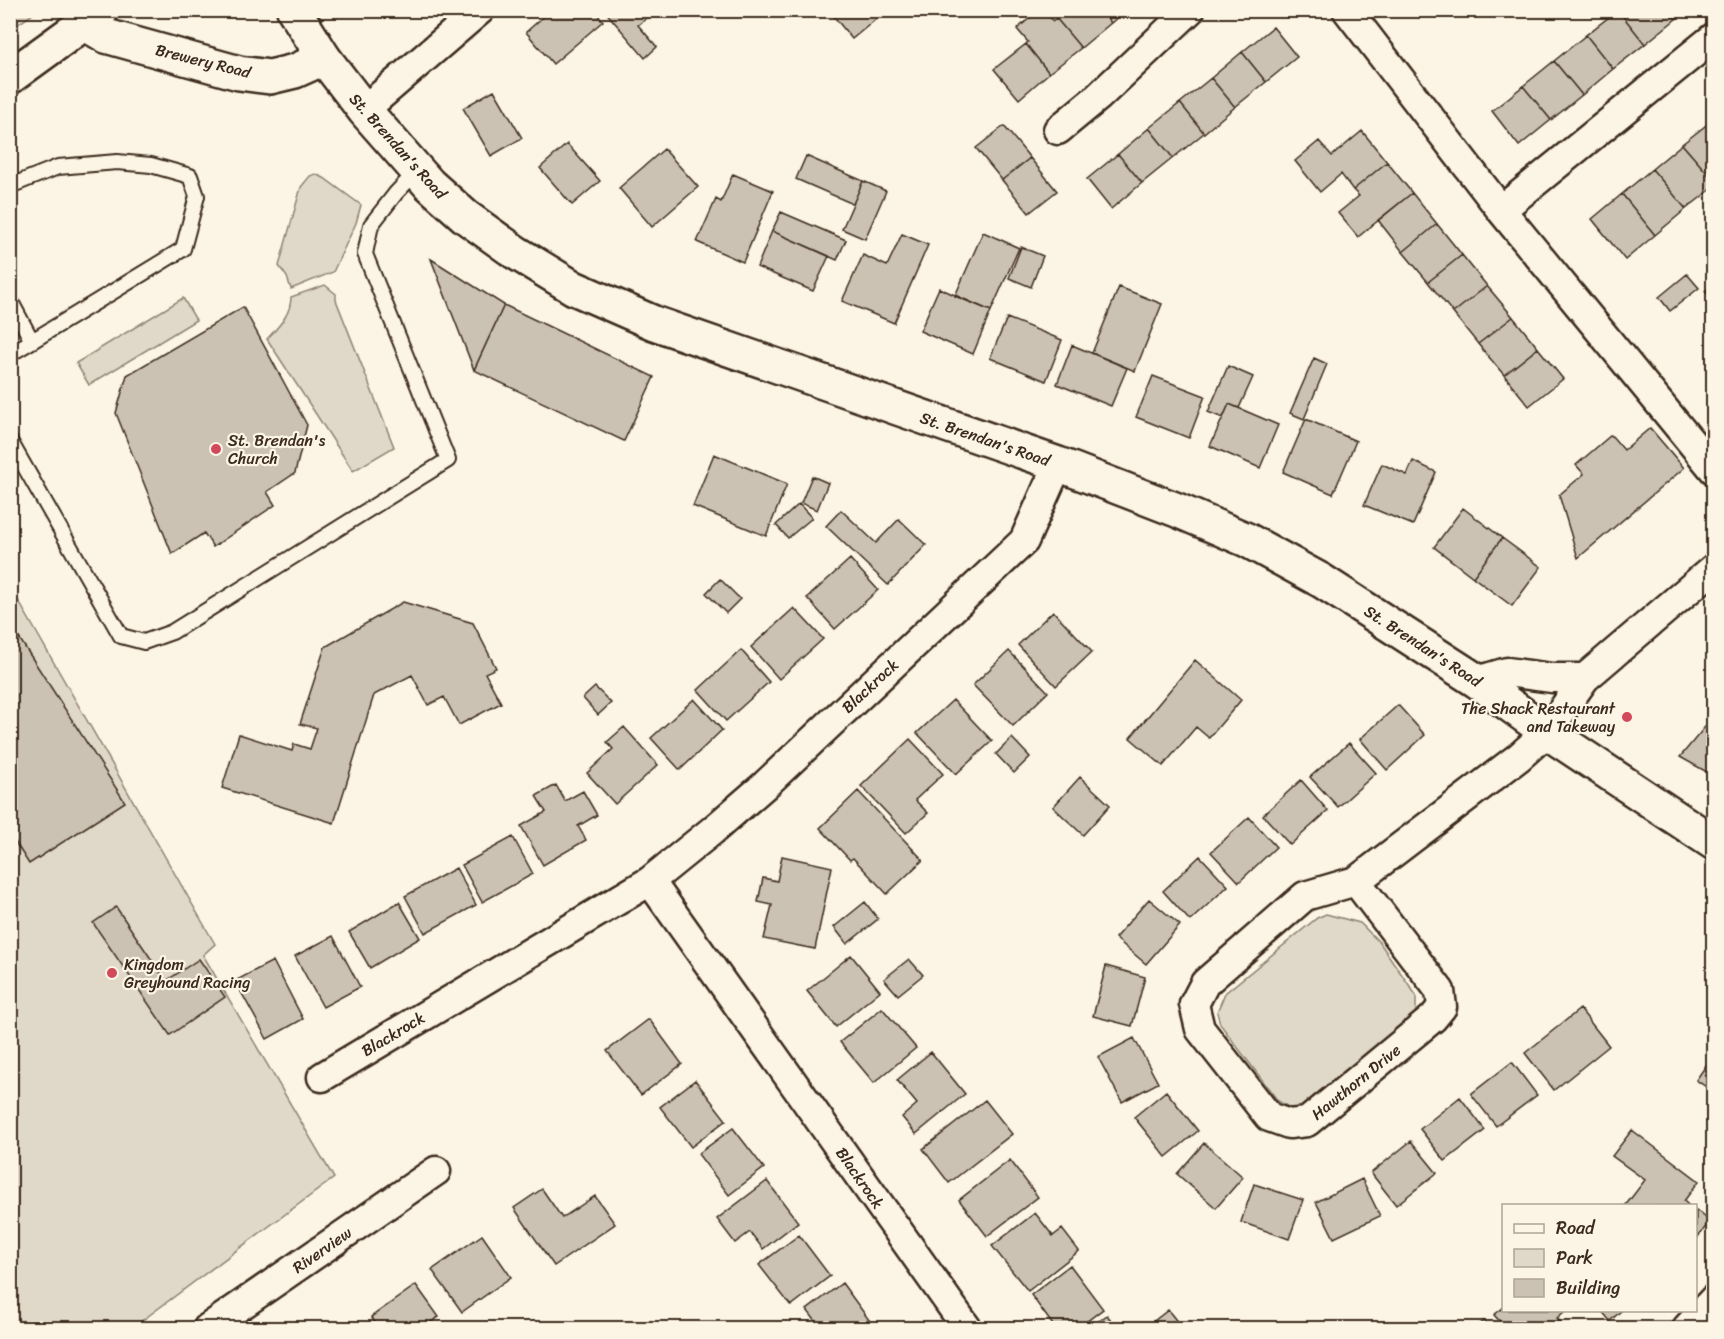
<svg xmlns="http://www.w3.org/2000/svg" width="1724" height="1339" viewBox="0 0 1724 1339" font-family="Sriracha,sans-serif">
<rect width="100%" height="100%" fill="#fcf5e5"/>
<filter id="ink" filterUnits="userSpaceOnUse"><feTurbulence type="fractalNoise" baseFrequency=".0167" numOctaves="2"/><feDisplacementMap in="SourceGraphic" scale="12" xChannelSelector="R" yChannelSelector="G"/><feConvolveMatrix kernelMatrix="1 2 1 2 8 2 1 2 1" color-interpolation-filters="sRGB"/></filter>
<g filter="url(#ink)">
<path fill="#e0d8c8" stroke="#8e8173" stroke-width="1.5" d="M11,10H37V11L11,29Z
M315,174L324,178L361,205L356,223L333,272L291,289L287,277L279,266L301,187L310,176Z
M325,285L336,294V300L394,447L353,471L267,339C278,327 291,315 291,297Z
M183,298L196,320L89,385L76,363Z
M10,586L215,944L203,955L334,1178L132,1328H11Z
M1326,914L1360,923L1380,943L1416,995V1010L1411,1021L1306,1108H1290L1278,1101L1220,1024L1217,1012L1225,993L1317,918Z"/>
<path fill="#ccc2b3" stroke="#3b2a1e" stroke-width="1.5" d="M551,10H594L603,21L553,64L526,32Z
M604,10H649L652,14L638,25L657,47L645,58Z
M836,10H887L852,39L832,14Z
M1039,10H1044L1053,21L1056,18L1081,48L1049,73L1026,44L1028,42L1017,29Z
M1066,10H1101L1111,23L1081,48L1056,18Z
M1101,10H1127L1111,23Z
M1618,10H1669L1676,19L1645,44Z
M1618,10L1645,44L1613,69L1586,35Z
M1669,10H1687L1676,19Z
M1273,27L1297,57L1266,82L1242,52Z
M1586,35L1613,69L1582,95L1554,61Z
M1026,44L1049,73L1019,99L994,69Z
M1242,52L1266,82L1235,107L1211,78Z
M1554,61L1582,95L1551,120L1523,86Z
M1211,78L1235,107L1204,133L1180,103Z
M1523,86L1551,120L1519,146L1492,111Z
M494,90L522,138L491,156L463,108Z
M1180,103L1204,133L1173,158L1149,128Z
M1714,119V181L1682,144Z
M1004,126L1030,158L1002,180L976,148Z
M1149,128L1173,158L1142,183L1118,154Z
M1362,131L1387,162L1353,190L1341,174L1320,192L1295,161L1319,141L1332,156Z
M567,144L600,181L572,205L540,168Z
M1682,144L1714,181V187L1686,209L1652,169Z
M664,149L698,187L652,227L619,188Z
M1118,154L1142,183L1111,209L1087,179Z
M806,156L863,181L853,204L796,179Z
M1030,158L1057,191L1029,213L1002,180Z
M1387,162L1412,193L1358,237L1338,213L1359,196L1353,190Z
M1652,169L1686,209L1655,235L1622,194Z
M733,174L773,191L743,262L697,242L716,199L721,202Z
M863,181L886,191L865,239L842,229Z
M1412,193L1437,224L1403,252L1378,220Z
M1622,194L1655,235L1625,260L1592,219Z
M781,212L846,240L837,260L772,231Z
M1437,224L1462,255L1428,282L1403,252Z
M772,231L829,256L813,291L757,267Z
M983,232L1019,248L991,311L955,296Z
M902,234L928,245L894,323L842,301L863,255L887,266Z
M1021,247L1043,256L1031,287L1009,278Z
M1462,255L1487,286L1453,313L1428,282Z
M431,259L504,305L474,370Z
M1687,274L1699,288L1670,311L1659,297Z
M1714,284V301L1705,291Z
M1487,286L1513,317L1478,344L1453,313Z
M1119,287L1162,304L1135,371L1092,353Z
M939,288L991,311L973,354L920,331Z
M504,305L654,377L624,441L474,370Z
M243,307L307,425L295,473L267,492L275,505L213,547L204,533L172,554L116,413L127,375Z
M1513,317L1538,348L1504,375L1478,344Z
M1007,318L1062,340L1046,381L990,358Z
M1072,345L1127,368L1111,406L1057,384Z
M1538,348L1563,379L1529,406L1504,375Z
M1314,358L1327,364L1304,419L1290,413Z
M1228,366L1253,377L1239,408L1229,404L1223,418L1208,412Z
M1153,376L1205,396L1189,438L1136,417Z
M1229,404L1278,425L1260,468L1210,446Z
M1306,419L1356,441L1333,494L1283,472Z
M1650,428L1684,468L1578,558L1559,495L1584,474L1576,465L1611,435L1624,450Z
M714,454L787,484L766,536L693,506Z
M1413,461L1436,472L1413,525L1364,505L1382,464L1407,475Z
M812,476L828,483L817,510L801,503Z
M799,504L812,518L788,538L776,525Z
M1463,508L1502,538L1473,577L1434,547Z
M841,510L876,543L899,519L926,545L888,585L826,526Z
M1502,538L1541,567L1512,606L1473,577Z
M850,559L878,590L835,629L807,598Z
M720,579L740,599L726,613L706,593Z
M403,602L473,623L496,668L485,673L501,703L459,725L444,697L428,705L412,675L374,695L334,823L222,788L239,734L292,751L294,744L310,749L317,728L300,724L325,647Z
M794,608L823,639L779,679L751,647Z
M1053,611L1092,652L1056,686L1018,645Z
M10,624L125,802L29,864L10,834Z
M741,650L769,682L726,721L698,690Z
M1009,651L1048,692L1013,726L973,685Z
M1195,660L1241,700L1209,738L1196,727L1163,766L1130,738Z
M595,687L611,703L598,715L583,698Z
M694,699L722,730L680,770L651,738Z
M953,700L992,741L956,774L917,733Z
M1398,705L1425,735L1387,770L1360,739Z
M1714,716V776L1680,757Z
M624,727L658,765L615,804L587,773L613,749L607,742Z
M1012,738L1030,757L1014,773L996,754Z
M910,739L943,774L915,800L928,813L906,833L861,786Z
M1349,743L1376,773L1338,807L1310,777Z
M1080,777L1110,805L1083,835L1053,807Z
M1301,780L1328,811L1290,845L1263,815Z
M556,785L565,801L583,791L597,815L578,826L586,840L543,865L521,826L546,812L536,796Z
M858,791L923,860L887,894L853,858L850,860L820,828Z
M1249,817L1276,847L1239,882L1211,852Z
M513,837L533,874L482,902L462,865Z
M782,856L832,867L815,949L764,939L772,905L758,902L763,878L777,881Z
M1200,856L1228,886L1190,921L1163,891Z
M456,868L476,905L425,933L405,896Z
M1149,899L1180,925L1146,964L1115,938Z
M399,902L420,938L370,968L349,932Z
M865,902L878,919L847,944L834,927Z
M116,907L166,981L199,959L225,997L170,1035L93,923Z
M333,936L360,987L323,1007L295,956Z
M851,955L880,991L836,1027L807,991Z
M909,959L923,975L898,995L884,979Z
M273,961L303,1019L267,1039L235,981Z
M1106,966L1145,977L1132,1026L1093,1016Z
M882,1008L916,1048L874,1083L840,1042Z
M1580,1009L1609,1046L1554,1090L1525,1053Z
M649,1019L682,1064L641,1095L607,1051Z
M1134,1038L1158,1083L1122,1102L1098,1057Z
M931,1052L965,1094L916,1134L902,1117L917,1104L897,1080Z
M1714,1054V1092L1696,1080Z
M1512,1062L1537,1095L1496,1126L1471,1094Z
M695,1080L726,1120L691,1147L660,1107Z
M1166,1091L1198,1131L1166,1157L1134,1117Z
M1460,1097L1485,1130L1445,1161L1420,1129Z
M985,1100L1012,1134L949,1183L923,1149Z
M733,1128L764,1168L729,1195L698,1154Z
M1632,1130L1699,1181L1684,1201L1689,1206H1625L1645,1180L1612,1156Z
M1411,1141L1437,1173L1396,1205L1371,1173Z
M1204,1143L1243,1177L1216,1208L1177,1174Z
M1010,1160L1038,1197L987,1236L959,1200Z
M1362,1179L1380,1216L1334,1238L1316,1202Z
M767,1181L798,1222L763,1249L750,1232L735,1243L717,1219Z
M1254,1184L1303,1200L1289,1239L1241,1222Z
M542,1189L562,1218L595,1196L615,1224L554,1266L514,1208Z
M1696,1210L1710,1221L1696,1240Z
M1035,1213L1053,1236L1062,1229L1079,1251L1028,1291L992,1246Z
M482,1235L511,1277L462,1312L432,1270Z
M799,1235L830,1276L791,1306L759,1265Z
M1070,1265L1103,1309L1078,1328H1055L1031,1295Z
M842,1283L872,1324L866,1328H821L807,1310Z
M416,1285L439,1317L422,1328H379L371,1317Z
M1504,1307V1310H1566L1557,1318L1565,1328H1506L1494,1315Z
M1168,1310L1179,1324L1174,1328H1145Z
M1601,1310H1622L1610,1321Z
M1107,1315L1117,1328H1089Z
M1484,1321L1490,1328H1475Z"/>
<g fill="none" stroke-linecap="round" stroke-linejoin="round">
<g stroke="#3b2a1e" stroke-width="18">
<path id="service" d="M10,186L58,167L117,162L151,165L190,176L197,196L183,249L32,341
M10,300L32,341L10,354
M10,441L121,636L144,642L172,632L448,460L365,254L371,225L396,193L417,171"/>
</g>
<g stroke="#3b2a1e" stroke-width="33">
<path id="minor" d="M1347,10L1501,210L1714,470
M364,110L480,10
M1058,130L1098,97L1190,10
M1501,210L1714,37
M1477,681L1507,672L1552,678H1585
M650,881L967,1328
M1356,881L1440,991L1442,1007L1433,1018L1307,1122L1289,1124L1269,1117L1200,1029L1194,1004L1205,983L1305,896L1356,881L1519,757L1547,732L1585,678L1714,568
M322,1077L650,881L713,830L765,785L1024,541L1058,464
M208,1328L436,1171
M1687,1328L1714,1299"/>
</g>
<g stroke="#3b2a1e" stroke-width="38">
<path id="tertiary" d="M84,23L106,36L239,73L270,77L295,71L324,58
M10,77L101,11"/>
</g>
<g stroke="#3b2a1e" stroke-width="38">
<path id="secondary" d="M294,10L324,58L364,110L429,184L466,217L515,252L574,288L654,323L1058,464L1177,510L1247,540L1322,581L1477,681L1547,732L1714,843"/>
</g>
<use href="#service" stroke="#fcf5e5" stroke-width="14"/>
<use href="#minor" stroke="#fcf5e5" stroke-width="28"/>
<use href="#tertiary" stroke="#fcf5e5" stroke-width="33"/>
<use href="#secondary" stroke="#fcf5e5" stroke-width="33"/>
</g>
</g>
<g fill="#d1495b" stroke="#fcf5e5" stroke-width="2">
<circle cx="216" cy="449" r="6"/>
<circle cx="1627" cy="717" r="6"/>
<circle cx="112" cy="973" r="6"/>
</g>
<g text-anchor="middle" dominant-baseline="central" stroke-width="4.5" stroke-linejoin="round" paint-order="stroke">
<g font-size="16" fill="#3b2a1e" stroke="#fcf5e5">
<text transform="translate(203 61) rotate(14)">Brewery Road</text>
<text transform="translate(398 146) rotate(48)">St. Brendan's Road</text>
<text transform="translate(985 439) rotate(19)">St. Brendan's Road</text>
<text transform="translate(1423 646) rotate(33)">St. Brendan's Road</text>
<text transform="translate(870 686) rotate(-43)">Blackrock</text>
<text transform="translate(393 1034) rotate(-31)">Blackrock</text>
<text transform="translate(1356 1082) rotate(-39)">Hawthorn Drive</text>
<text transform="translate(860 1178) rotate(55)">Blackrock</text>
<text transform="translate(322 1250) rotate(-35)">Riverview</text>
</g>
<g font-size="16" fill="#3b2a1e" stroke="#fcf5e5" text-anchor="start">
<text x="228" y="440">St. Brendan's<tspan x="228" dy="18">Church</tspan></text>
<text x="1615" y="708" text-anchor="end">The Shack Restaurant<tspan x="1615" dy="18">and Takeway</tspan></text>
<text x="124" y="964">Kingdom<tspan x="124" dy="18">Greyhound Racing</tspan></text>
</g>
</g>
<rect width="1724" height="1339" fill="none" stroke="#fcf5e5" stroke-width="36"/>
<rect x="18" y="18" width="1688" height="1303" fill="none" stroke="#3b2a1e" stroke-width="2" filter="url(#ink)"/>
<rect x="1502" y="1204" width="195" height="108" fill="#fcf5e5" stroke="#afa495" stroke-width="1.5"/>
<rect x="1514" y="1224" width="30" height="9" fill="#fcf5e5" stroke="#afa495" stroke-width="1.5"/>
<text x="1556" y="1234" font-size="18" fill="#3b2a1e">Road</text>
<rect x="1514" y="1249" width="30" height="18" fill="#e0d8c8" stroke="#afa495" stroke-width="1.5"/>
<text x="1556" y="1264" font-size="18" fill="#3b2a1e">Park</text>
<rect x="1514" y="1279" width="30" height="18" fill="#ccc2b3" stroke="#afa495" stroke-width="1.5"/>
<text x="1556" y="1294" font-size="18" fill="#3b2a1e">Building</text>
</svg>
